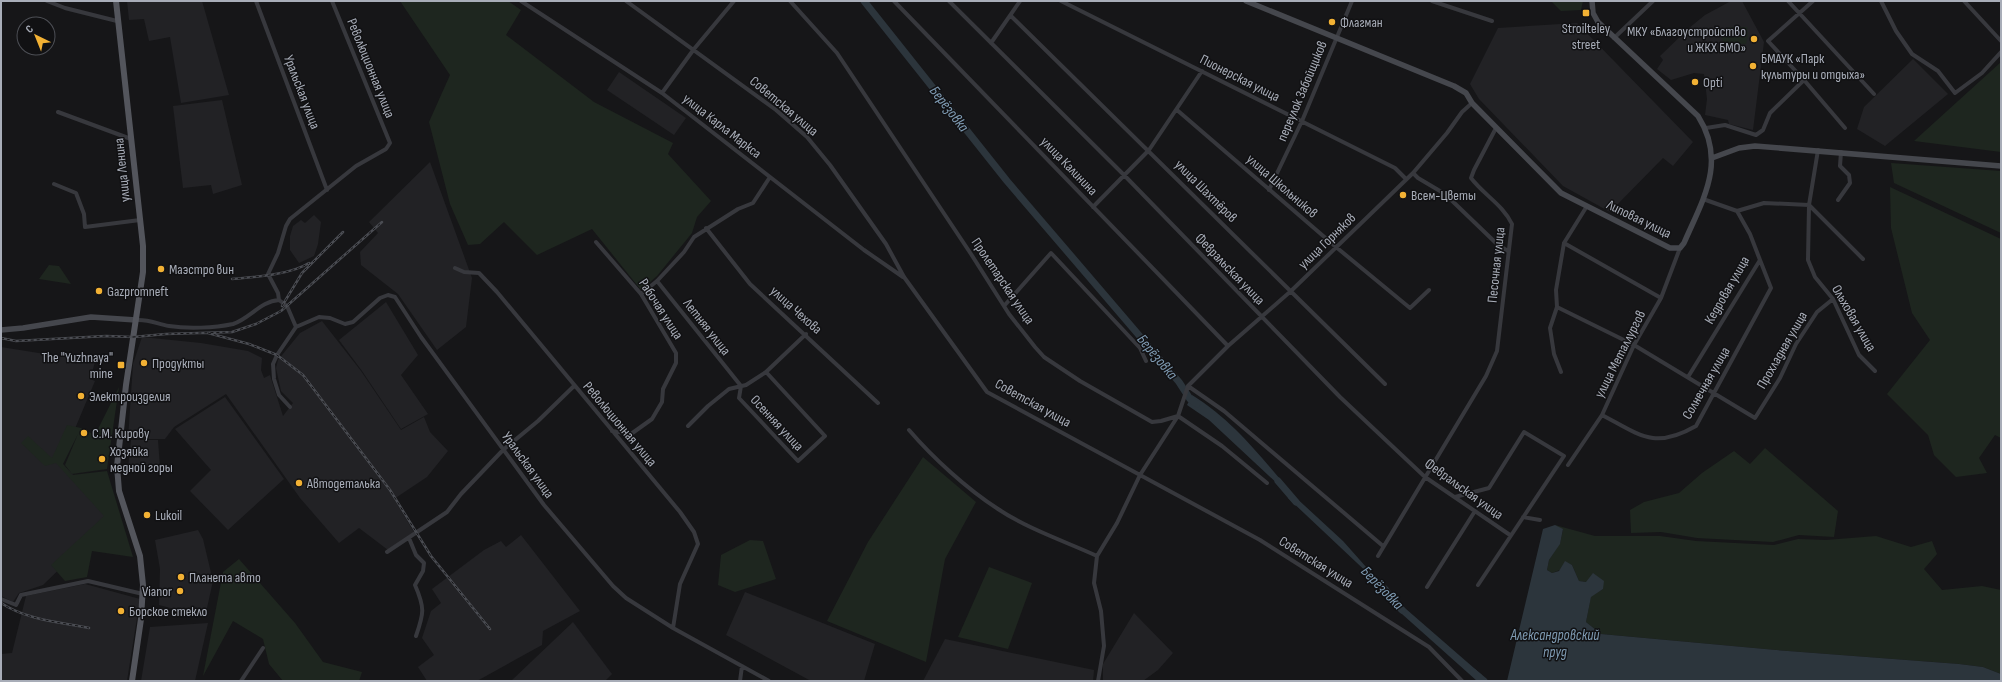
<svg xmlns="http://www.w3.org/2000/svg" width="2002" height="682" viewBox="0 0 2002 682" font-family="'Sofia Sans Condensed',sans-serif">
<rect width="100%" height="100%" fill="#161618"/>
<path fill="#222225" d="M127,1H202L229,95L181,103L170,37L149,41L144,19L129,20Z
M1731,1H1742L1764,42L1753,130L1729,124L1728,120L1705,115L1707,99L1704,74L1694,73L1671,80L1657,69L1663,60L1660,56L1689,28L1705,15Z
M1577,23L1693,142L1673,166L1663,158L1610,212L1563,186L1479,99L1470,84L1498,28Z
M1913,59L1948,94L1885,146L1857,129L1864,107Z
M619,72L686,118L674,135L607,90Z
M222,100L242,185L213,194L211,185L183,188L173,106Z
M430,162L472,278L466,327L437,350L398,294L361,265L360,252L378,233L369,222Z
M314,215L321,222L318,244L314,256L299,263L290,250V236L293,226L301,220L305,223Z
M386,302L418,355L401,375L428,414L401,429L362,371L339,340Z
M322,321L361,371L401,430L424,417L430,432L448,451L427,477L394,499L414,532L388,550L359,528L339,543L300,498L226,394L174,427L165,439H128L133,364L142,337L201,343L248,351L262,358L261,370L264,378L270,375L283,416L293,403L281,391L276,368L278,360L300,333Z
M1,347L95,362L90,379L95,381L61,462L113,517L43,585L19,593L13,602L1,596Z
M225,397L284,479L228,530L190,491L211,470L175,429Z
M131,440H158L160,467L128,468Z
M198,530L203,539L213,581L205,617L159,605L160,569L155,540Z
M521,535L580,611L543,631L542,645L477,681H427L418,667L434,655L422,638L431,611L441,603L432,589L484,550L501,541L506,547Z
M85,584L140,599L127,681H1V654L12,653L26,596Z
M745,592L875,644L864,681H811L726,635Z
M1134,613L1173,653L1158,670L1143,681H1103V664Z
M573,622L612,674L605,681H511Z
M208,623L195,681H141L150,627Z
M945,639L1094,670L1093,681H923Z"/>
<path fill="#1e261f" d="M400,1H508L521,10L506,35L594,102L673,143L668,154L711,201L697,217L692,233L657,276L641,290L592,229L537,255L504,222L480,244L468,245L450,204L429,122L450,75Z
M1551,1H1583L1581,10L1561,11Z
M1729,27H1747L1748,35L1746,44L1724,43L1720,35Z
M2001,62V152L1914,141Z
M1891,163L2001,171V233L1894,183Z
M1890,187L2001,239V438L1995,435L1979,458L1987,473L1956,477L1934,455L1928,435L1887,394L1930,340L1912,313L1891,228Z
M49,265L59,266L71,284L39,279Z
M119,387L107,469L72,474L65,465L78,434L63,464L72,475L107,471L133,557L92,551L87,577L65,581L51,565L104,516L56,463L45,466L21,443L28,436L52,458L67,425L81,428L95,435Z
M1765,448L1838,511L1834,537L1799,535L1773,542L1697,538L1661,532L1631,533L1630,510L1644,502L1679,493L1702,473L1734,451L1750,464Z
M923,457L976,502L945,559L926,662L827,621L868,542Z
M1555,525L1595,536H1660L1696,541L1774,545L1798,539L1826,540L1876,536L1911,547L1932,541L1937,554L1924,569L1942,590L1982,586L2001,590V674L1983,667L1959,664L1776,650L1601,634L1586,622L1591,596L1603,589L1586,582L1579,581L1572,565L1565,562L1560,570L1552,573L1547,570L1549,560L1560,543L1563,530Z
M750,540L763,541L776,579L735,592L718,585L721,555Z
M239,559L295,623L323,662L362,672L359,681H283L269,664L263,639L233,621L203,676L223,572Z
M989,567L1032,583L1008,649L958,637Z"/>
<path fill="#2c353c" d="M1192,395C1232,420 1256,451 1286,486L1282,488L1209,420L1187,405Z
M1292,494L1343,541L1391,595L1288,498Z
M1555,525L1563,529L1560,544L1549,560L1547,570L1552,573L1559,571L1565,561L1572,565L1579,581L1586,582L1593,573L1604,581L1603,589L1591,597L1586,622L1601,634L1776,650L1959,664L1983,667L2001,674V681H1507L1543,529Z
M1398,602L1482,675L1477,681L1393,606Z"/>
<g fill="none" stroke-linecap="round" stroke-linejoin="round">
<path stroke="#2c353c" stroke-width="7" d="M864,1L1007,181L1179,382L1190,399L1197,404
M1278,481L1296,502
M1385,589L1396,604L1402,610
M1473,672L1484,681"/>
<path stroke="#37383d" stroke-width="4" d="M47,1L65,8L117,21
M256,1L327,190
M521,1L662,93L864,250L903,277
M626,1L776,110L807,137L830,165L886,244L904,277L987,392L1260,540L1429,647L1462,681
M790,1L837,53L971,254L1009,314L1035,347L1044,357L1080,381L1152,422L1161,421L1178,416L1222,446L1267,483
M894,1L1228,346
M949,1L1124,175L1340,397L1425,477L1510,535
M1061,1L1395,168L1406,179
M1432,1L1492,21
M1788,1L1874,94
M1813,1L1768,41L1804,80L1845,128
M1881,1L1896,31L1912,54L1938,71L1955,93L1982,73L2001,52
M1964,1L2001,41
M1011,16L1385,384
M1614,38L1653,1
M991,43L1020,1
M662,93L694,49L734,1
M1177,110L1336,247L1410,308L1429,290
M58,112L131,139
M1706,128L1725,125L1756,135L1763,130L1770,113L1804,80
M1818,150L1809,205L1808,260L1815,277L1833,299L1859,355L1875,371
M1413,173L1418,178L1445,194L1498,245L1508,251
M54,184L76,193L84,214L85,227L140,220
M1269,190L1302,121L1352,1
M1703,199L1737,211L1764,203L1809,205L1863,259
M1838,200L1850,183L1849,175L1840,166L1841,152
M1093,207L1149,150L1202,71
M706,228L750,284L878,403
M596,242L641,294L676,353V363L663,389L662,402L652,419L631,434L612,431
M1564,243L1661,298
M455,268L464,272L479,273L497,292L680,512L694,532L698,544L680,584L673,628
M657,281L741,386
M641,294L657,281L684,252L694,237L738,209L753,203L770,177
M279,300L278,293L268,274L278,253L286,226L290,219L356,166L386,149L390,143L332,1
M1004,306L1051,253L1140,348L1146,361
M1557,307L1634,345L1755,418L1780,378L1796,344L1817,312L1833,299
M136,320C149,319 157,324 169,326C188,329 214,328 233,324C249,319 261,301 279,300L287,306L296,327
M1561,372L1554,354L1550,328L1557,307L1556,290L1564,243L1587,206
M1688,377L1760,260L1750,234L1737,211
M741,386L739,398L798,461L825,436L766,372
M1188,386L1224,411L1383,546
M290,407L279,395L274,379L273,364L277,355L296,327L319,317L330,318L345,324L353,322L380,298L388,295L395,297L421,337L544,505L613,586L626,598L673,628L769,681
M1602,415C1640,435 1654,450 1696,426L1771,288L1760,260
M688,426L708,406L729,389L746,385L766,372L806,334
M909,430C933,458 967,489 998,509C1028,529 1064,541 1097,556
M1568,465L1602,415L1634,345L1661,298L1680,248
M1455,497L1489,488L1524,432L1564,456L1478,585
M1523,517L1540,520
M409,538L416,555L424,563L423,571L415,585C425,608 424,613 416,636
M387,552L447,512L461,494L503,450L538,421L574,386
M1378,556L1486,376L1497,351L1512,224C1503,205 1484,195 1471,178L1474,170L1496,128
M1427,587L1475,511
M1,599L16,605L21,595L88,581L143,594
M241,681L263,648
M740,681L742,666
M1098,681L1104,646L1101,611L1094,583L1097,556L1117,523L1140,475L1178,416L1188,386L1228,346L1291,291L1413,173L1447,133L1462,112L1472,103"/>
<path stroke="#45474d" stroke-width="5.5" d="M1246,1L1454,86L1466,93L1472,103L1561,193L1670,248H1680L1684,243C1703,199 1727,162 1698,116L1598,22L1593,13L1592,1
M1712,158L1739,148L1755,146L2001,166
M1,330L23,328L91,317L136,320"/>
<path stroke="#53555c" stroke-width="6" d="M116,1L143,246V272L126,385L117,466L119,491L140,556L143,585L141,619L132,681"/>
<g stroke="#4a4c52" stroke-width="2.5">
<path id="rail" d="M232,279C254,277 290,275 309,263
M282,306L302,273L343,232
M208,333L249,344L277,355L303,375L390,490L431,556L490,629
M1,338L16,341L106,336L133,337L166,334L232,332L256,324L281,311L382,222
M1,603C27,620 59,622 89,628"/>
</g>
<use href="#rail" stroke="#111113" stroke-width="1" stroke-dasharray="3" stroke-linecap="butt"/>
</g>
<g fill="#f2b134" stroke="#111113" stroke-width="1.5">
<rect x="1582" y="9" width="8" height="8" rx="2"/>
<circle cx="1332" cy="22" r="4"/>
<circle cx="1754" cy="39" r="4"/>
<circle cx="1753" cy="66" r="4"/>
<circle cx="1695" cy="82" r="4"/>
<circle cx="1403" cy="195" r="4"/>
<circle cx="161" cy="269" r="4"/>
<circle cx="99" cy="291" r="4"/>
<circle cx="144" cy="363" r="4"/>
<rect x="117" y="361" width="8" height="8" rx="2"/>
<circle cx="81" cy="396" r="4"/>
<circle cx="84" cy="433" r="4"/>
<circle cx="102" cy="459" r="4"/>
<circle cx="299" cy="483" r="4"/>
<circle cx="147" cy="515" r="4"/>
<circle cx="181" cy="577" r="4"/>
<circle cx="180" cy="591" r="4"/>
<circle cx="121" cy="611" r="4"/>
</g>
<g text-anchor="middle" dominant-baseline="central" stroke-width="3" stroke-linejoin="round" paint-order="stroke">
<g font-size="14" fill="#a8adb8" stroke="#111113" text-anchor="start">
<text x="1340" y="22">Флагман</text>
<text x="1586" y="28" text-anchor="middle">Stroilteley<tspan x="1586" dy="16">street</tspan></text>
<text x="1746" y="31" text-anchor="end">МКУ «Благоустройство<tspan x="1746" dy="16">и ЖКХ БМО»</tspan></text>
<text x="1761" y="58">БМАУК «Парк<tspan x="1761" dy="16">культуры и отдыха»</tspan></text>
<text x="1703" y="82">Opti</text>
<text x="1411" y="195">Всем-Цветы</text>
<text x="169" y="269">Маэстро вин</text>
<text x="107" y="291">Gazpromneft</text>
<text x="113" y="357" text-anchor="end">The "Yuzhnaya"<tspan x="113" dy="16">mine</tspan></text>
<text x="152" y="363">Продукты</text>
<text x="89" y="396">Электроизделия</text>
<text x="92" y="433">С.М. Кирову</text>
<text x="110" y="451">Хозяйка<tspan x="110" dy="16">медной горы</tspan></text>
<text x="307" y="483">Автодеталька</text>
<text x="155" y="515">Lukoil</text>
<text x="189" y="577">Планета авто</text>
<text x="172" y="591" text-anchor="end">Vianor</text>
<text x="129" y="611">Борское стекло</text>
</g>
<g font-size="14" fill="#a8adb8" stroke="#111113">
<text transform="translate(371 68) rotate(68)">Революционная улица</text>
<text transform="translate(1240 78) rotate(27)">Пионерская улица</text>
<text transform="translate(1302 91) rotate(-67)">переулок Забойщиков</text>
<text transform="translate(302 92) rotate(69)">Уральская улица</text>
<text transform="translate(784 106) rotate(40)">Советская улица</text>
<text transform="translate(722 126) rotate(38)">улица Карла Маркса</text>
<text transform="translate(1069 166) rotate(46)">улица Калинина</text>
<text transform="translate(122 170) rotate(-96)">улица Ленина</text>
<text transform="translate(1282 186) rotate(41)">улица Школьников</text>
<text transform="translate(1206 191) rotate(45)">улица Шахтёров</text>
<text transform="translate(1639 219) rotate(26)">Липовая улица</text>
<text transform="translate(1327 241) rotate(-44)">улица Горняков</text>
<text transform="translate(1496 265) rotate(-84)">Песочная улица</text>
<text transform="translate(1230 269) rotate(46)">Февральская улица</text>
<text transform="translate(1003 281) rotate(56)">Пролетарская улица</text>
<text transform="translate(1727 290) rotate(-60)">Кедровая улица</text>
<text transform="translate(661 309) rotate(57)">Рабочая улица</text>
<text transform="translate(796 310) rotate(42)">улица Чехова</text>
<text transform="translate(1854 318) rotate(60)">Ольховая улица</text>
<text transform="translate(707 327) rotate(52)">Летняя улица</text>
<text transform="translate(1782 350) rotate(-60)">Прохладная улица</text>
<text transform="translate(1620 354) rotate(-63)">улица Металлургов</text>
<text transform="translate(1706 383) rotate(-60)">Солнечная улица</text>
<text transform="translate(1033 403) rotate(29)">Советская улица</text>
<text transform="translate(777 423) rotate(47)">Осенняя улица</text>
<text transform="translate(620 424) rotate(50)">Революционная улица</text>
<text transform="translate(528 465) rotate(54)">Уральская улица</text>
<text transform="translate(1464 489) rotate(36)">Февральская улица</text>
<text transform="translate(1316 562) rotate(32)">Советская улица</text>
</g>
<g font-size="15" font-style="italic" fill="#7f9bb3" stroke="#111113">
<text transform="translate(949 109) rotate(52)">Берёзовка</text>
<text transform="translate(1157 357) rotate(50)">Берёзовка</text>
<text transform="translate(1382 588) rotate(46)">Берёзовка</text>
<text x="1555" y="635">Александровский<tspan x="1555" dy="17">пруд</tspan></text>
</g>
</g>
<rect width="2002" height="682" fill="none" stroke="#a8adb8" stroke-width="4"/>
<g transform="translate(36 36) rotate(317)"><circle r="19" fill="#111113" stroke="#4d4f55"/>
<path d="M0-3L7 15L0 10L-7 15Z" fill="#f2b134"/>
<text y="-6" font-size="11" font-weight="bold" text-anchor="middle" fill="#a8adb8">С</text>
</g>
</svg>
